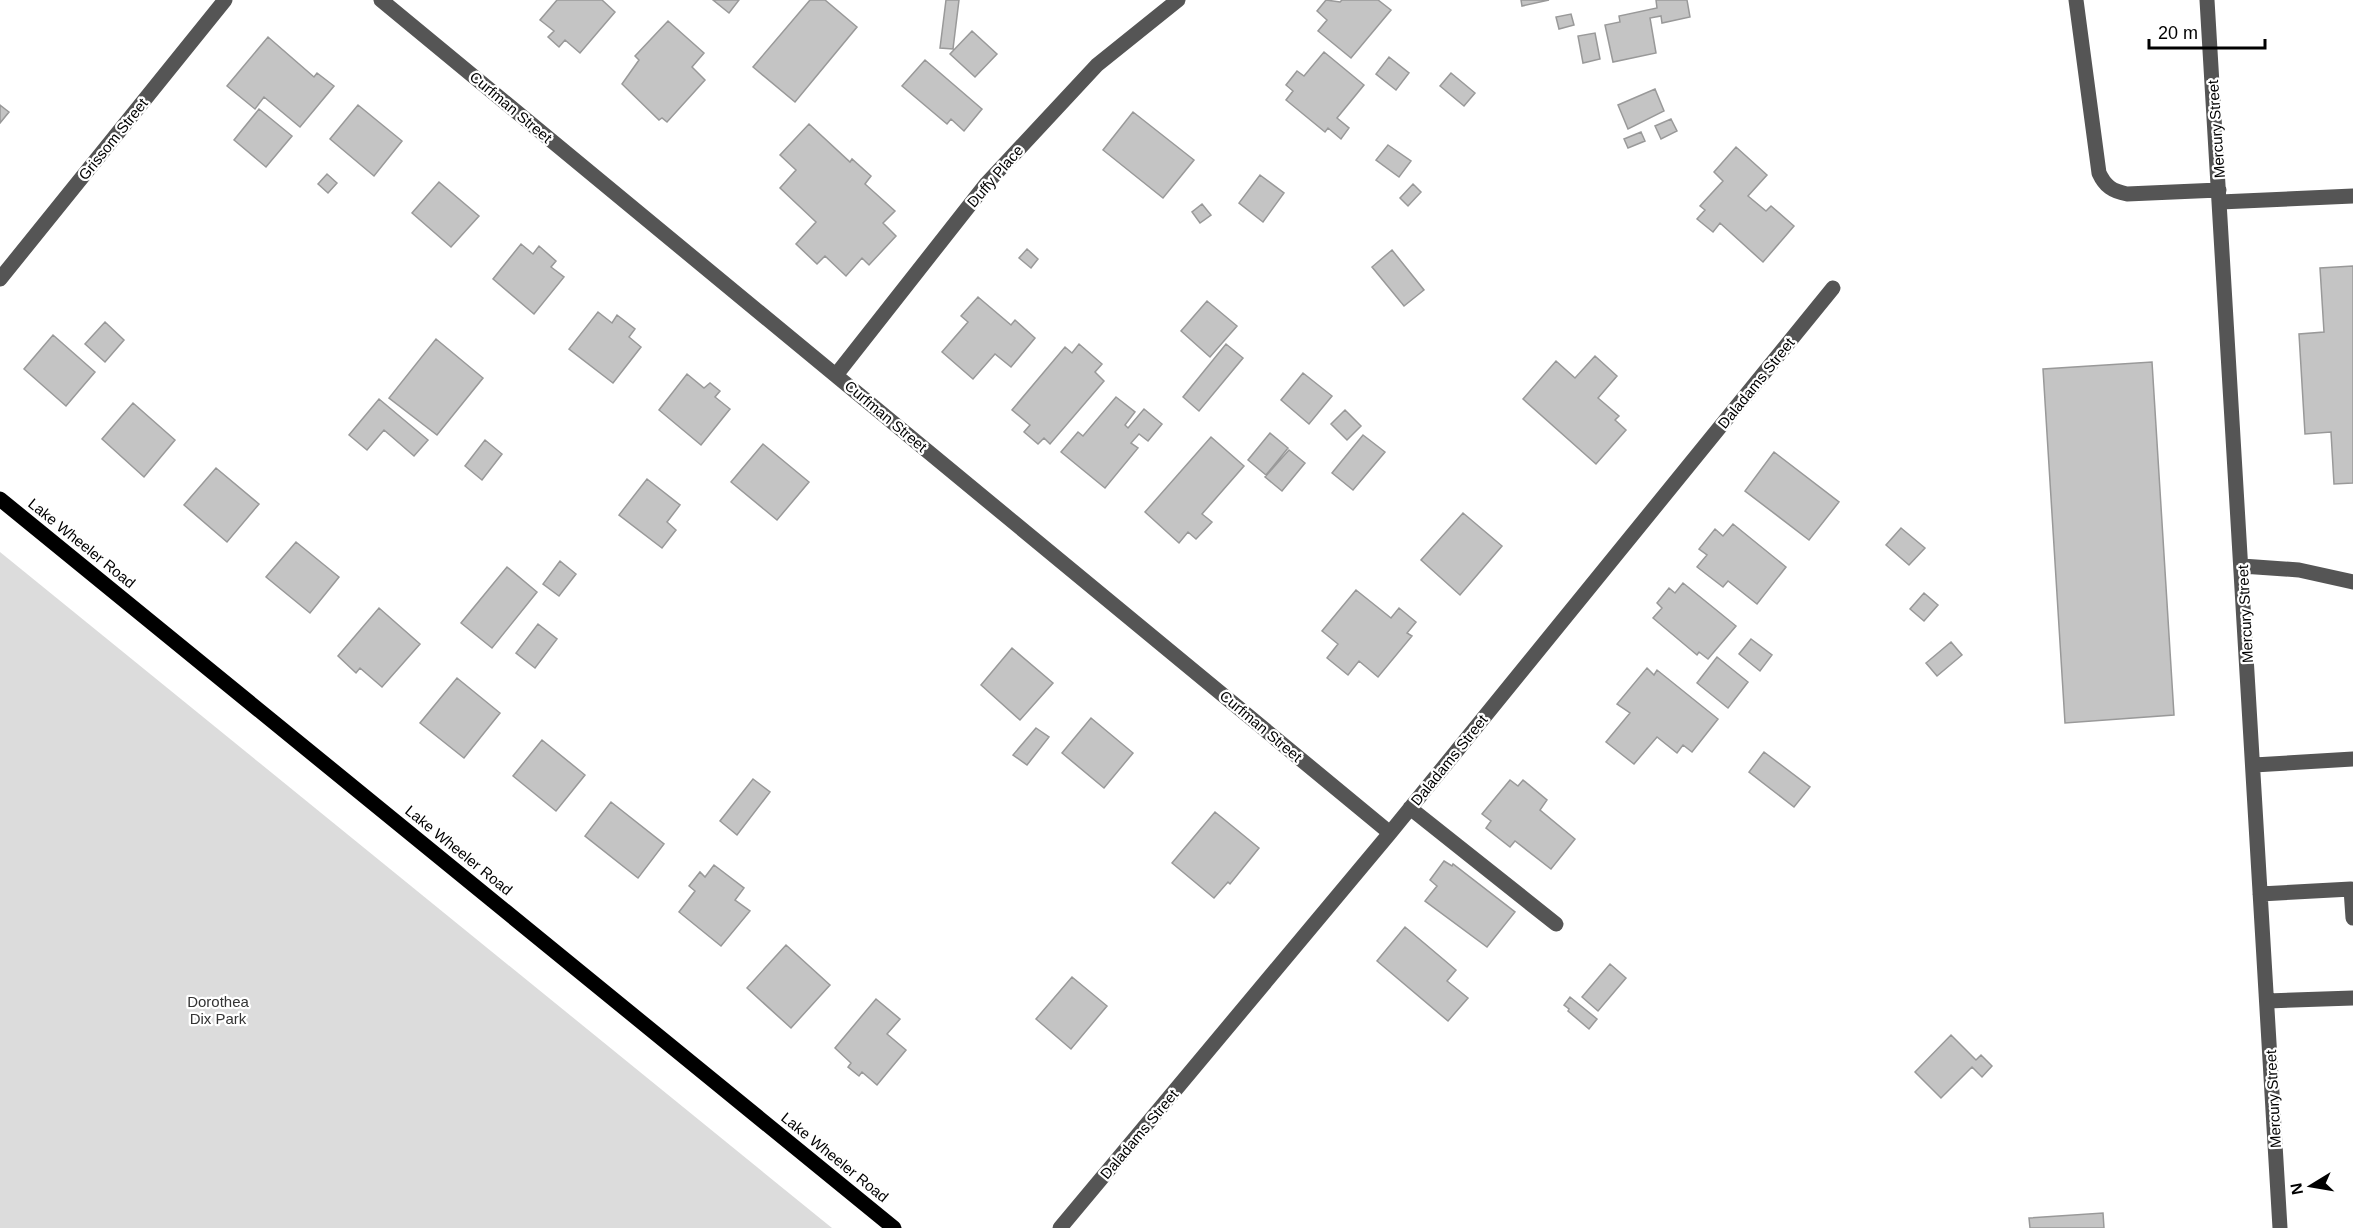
<svg xmlns="http://www.w3.org/2000/svg" width="2353" height="1228" viewBox="0 0 2353 1228" font-family="Helvetica,sans-serif">
<rect width="100%" height="100%" fill="#fff"/>
<path fill="#dcdcdc" d="M0,552L832,1228H0Z"/>
<path fill="#c4c4c4" stroke="#999" stroke-width="1.5" d="M557,0H602L615,12L580,53L565,40L559,47L548,37L554,31L540,20Z
M713,0H739L729,13Z
M810,0H825L857,27L795,102L753,67Z
M946,0H959L953,49L940,48Z
M1326,0L1340,2L1342,0H1378L1391,10L1351,58L1318,31L1327,20L1317,11Z
M1521,0H1549L1522,6Z
M1656,0H1687L1690,17L1662,23L1661,16L1650,18L1656,53L1613,62L1605,25L1620,22L1619,16L1657,8Z
M1571,14L1574,25L1559,29L1556,17Z
M668,21L704,53L692,67L705,80L667,122L662,118L659,120L622,84L639,60L635,56Z
M972,31L997,54L975,77L950,54Z
M1595,33L1600,59L1583,63L1578,36Z
M268,37L314,77L317,73L334,86L300,127L264,97L255,109L227,86Z
M1324,52L1364,85L1337,118L1349,128L1341,139L1328,128L1325,132L1286,100L1293,91L1286,85L1297,71L1304,76Z
M1389,57L1409,73L1396,90L1376,74Z
M925,60L982,109L964,131L951,119L947,124L902,86Z
M1451,73L1475,93L1464,106L1440,86Z
M1655,89L1664,111L1628,129L1618,105Z
M0,105L9,112L0,123Z
M358,105L402,141L374,176L330,139Z
M259,109L292,136L266,167L234,140Z
M1133,112L1194,160L1163,198L1103,150Z
M1671,119L1677,131L1661,139L1655,126Z
M809,124L850,162L852,159L871,176L865,184L895,211L883,223L896,236L869,265L862,258L846,276L825,256L817,264L796,244L816,222L780,188L796,170L780,155Z
M1641,132L1645,141L1628,148L1624,139Z
M1388,145L1411,161L1399,177L1376,160Z
M1736,147L1767,175L1748,196L1766,211L1771,206L1794,226L1763,262L1720,223L1713,232L1697,219L1705,210L1700,206L1723,181L1714,172Z
M327,174L337,183L328,193L318,184Z
M1260,175L1284,193L1263,222L1239,203Z
M439,182L479,216L451,247L412,213Z
M1413,184L1421,192L1408,206L1400,198Z
M1202,204L1211,215L1200,223L1192,212Z
M521,244L533,254L539,246L556,261L551,267L564,277L534,314L493,279Z
M1027,249L1038,259L1031,268L1019,258Z
M1392,250L1424,290L1404,306L1372,267Z
M2353,266V483L2334,484L2331,432L2305,434L2299,334L2324,332L2320,268Z
M978,297L1011,325L1015,320L1035,338L1011,367L995,354L973,379L942,352L968,322L961,316Z
M1207,301L1237,326L1210,357L1181,331Z
M598,312L612,323L617,315L635,329L629,337L641,347L613,383L569,349Z
M105,322L124,340L105,362L85,344Z
M53,335L95,372L66,406L24,369Z
M436,339L483,378L437,435L389,398Z
M1079,344L1102,364L1095,372L1104,381L1050,444L1044,438L1038,444L1024,432L1030,425L1012,410L1065,347L1072,353Z
M1226,344L1243,358L1199,411L1183,397Z
M1595,356L1617,376L1598,398L1619,416L1615,420L1626,430L1596,464L1523,399L1556,361L1575,378Z
M2152,362L2174,715L2065,723L2043,369Z
M1303,373L1332,396L1309,424L1281,400Z
M687,374L704,388L710,383L720,391L715,397L730,409L701,445L659,410Z
M1116,397L1135,412L1125,425L1128,428L1144,409L1162,424L1148,441L1139,434L1131,443L1138,448L1105,488L1061,452L1078,432L1083,436Z
M379,399L428,440L414,456L384,430L367,450L349,435Z
M133,403L175,440L144,477L102,439Z
M1345,410L1361,426L1347,440L1331,424Z
M1270,433L1288,448L1266,475L1248,460Z
M1363,435L1385,452L1353,490L1332,473Z
M1211,437L1244,466L1202,514L1212,522L1196,539L1188,532L1179,543L1145,512Z
M485,440L502,454L482,480L465,466Z
M763,444L809,482L777,520L731,482Z
M1289,450L1305,463L1282,491L1265,477Z
M1774,452L1839,502L1809,540L1745,491Z
M216,468L259,504L227,542L184,505Z
M647,479L680,505L667,522L676,530L662,548L619,515Z
M1463,513L1502,546L1460,595L1421,560Z
M1733,524L1786,567L1757,604L1728,581L1723,587L1697,567L1707,555L1699,549L1715,529L1723,536Z
M1901,528L1925,548L1909,565L1886,545Z
M296,542L339,577L310,613L266,577Z
M560,561L576,574L559,596L543,584Z
M507,567L537,592L492,648L461,623Z
M1683,583L1736,626L1708,659L1699,652L1697,655L1653,618L1662,608L1657,603L1669,588L1675,593Z
M1356,590L1391,618L1399,608L1416,622L1407,633L1412,636L1378,677L1359,661L1348,675L1327,658L1338,644L1322,631Z
M1924,593L1938,605L1924,621L1910,609Z
M379,608L420,644L382,687L360,668L356,673L338,656Z
M538,624L557,639L535,668L516,653Z
M1751,639L1772,655L1760,671L1739,654Z
M1951,642L1962,655L1937,676L1926,663Z
M1012,648L1053,683L1020,720L981,685Z
M1717,657L1748,682L1728,708L1697,683Z
M1647,668L1654,675L1657,670L1718,719L1692,752L1683,745L1677,753L1657,737L1634,764L1606,742L1630,713L1617,704Z
M457,678L500,713L464,758L420,723Z
M1091,718L1133,753L1104,788L1062,753Z
M1036,728L1049,737L1027,765L1013,755Z
M542,740L585,775L556,811L513,776Z
M1764,752L1810,787L1794,807L1749,772Z
M753,779L770,792L737,835L720,821Z
M1510,780L1518,786L1523,780L1547,800L1540,810L1575,839L1551,869L1515,841L1510,847L1486,828L1491,821L1482,814Z
M611,802L664,844L638,878L585,836Z
M1215,812L1259,848L1230,884L1228,882L1214,898L1172,863Z
M1444,861L1452,866L1453,864L1515,912L1487,947L1425,901L1437,886L1430,880Z
M714,865L744,888L735,900L750,911L721,946L679,912L695,891L689,886L700,872L705,877Z
M1405,927L1456,970L1447,981L1468,998L1448,1021L1377,961Z
M786,945L830,985L791,1028L747,988Z
M1610,964L1626,978L1598,1011L1582,997Z
M1072,977L1107,1006L1071,1049L1036,1019Z
M1570,997L1597,1019L1589,1029L1568,1011L1569,1009L1564,1005Z
M876,999L900,1019L887,1034L906,1050L877,1085L862,1072L859,1076L848,1067L851,1063L835,1048Z
M1951,1035L1976,1060L1981,1055L1992,1066L1982,1077L1972,1067L1941,1098L1915,1072Z
M2103,1213L2104,1228H2030L2029,1218Z"/>
<g fill="none" stroke-linecap="round" stroke-linejoin="round">
<path stroke="#555" stroke-width="15" d="M381,0L1390,833
M2076,0L2099,173C2105,186 2112,191 2127,194L2219,190
M2207,0L2280,1228
M2220,202L2353,196
M0,279L225,0
M836,375L987,183L1097,65L1178,0
M2242,566L2299,570L2353,582
M2254,765L2353,759
M1410,808L1556,924
M2260,894L2351,889L2353,918
M2267,1001L2353,998
M1060,1228L1390,833L1833,288"/>
<path stroke="#000" stroke-width="15" d="M0,499L894,1228"/>
</g>
<g text-anchor="middle" dominant-baseline="central" stroke-width="4.5" stroke-linejoin="round" paint-order="stroke">
<g font-size="15" fill="#000" stroke="#fff">
<text transform="translate(511 107) rotate(40)">Curfman Street</text>
<text transform="translate(2216 129) rotate(-94)">Mercury Street</text>
<text transform="translate(113 139) rotate(-51)">Grissom Street</text>
<text transform="translate(995 176) rotate(-49)">Duffy Place</text>
<text transform="translate(1756 383) rotate(-51)">Daladams Street</text>
<text transform="translate(886 416) rotate(40)">Curfman Street</text>
<text transform="translate(82 543) rotate(39)">Lake Wheeler Road</text>
<text transform="translate(2245 614) rotate(-93)">Mercury Street</text>
<text transform="translate(1261 726) rotate(40)">Curfman Street</text>
<text transform="translate(1449 760) rotate(-51)">Daladams Street</text>
<text transform="translate(459 850) rotate(39)">Lake Wheeler Road</text>
<text transform="translate(2273 1099) rotate(-93)">Mercury Street</text>
<text transform="translate(1139 1134) rotate(-50)">Daladams Street</text>
<text transform="translate(835 1157) rotate(39)">Lake Wheeler Road</text>
</g>
<g font-size="15" fill="#333" stroke="#fff">
<text x="218" y="1001">Dorothea<tspan x="218" dy="17">Dix Park</tspan></text>
</g>
</g>
<g transform="translate(2311 1186) rotate(259)" stroke="#ffffff" stroke-width="4.5" paint-order="stroke">
<path d="M0-4.5L10 22L0 15L-10 22Z" fill="#000000"/>
<text y="-9" font-size="16" font-weight="bold" text-anchor="middle" fill="#000000">N</text>
</g>
<path d="M2149 39v9h116v-9" fill="none" stroke="#000000" stroke-width="3"/>
<text x="2158" y="39" font-size="18" fill="#000000" stroke="#ffffff" stroke-width="4.5" paint-order="stroke">20 m</text>
</svg>
